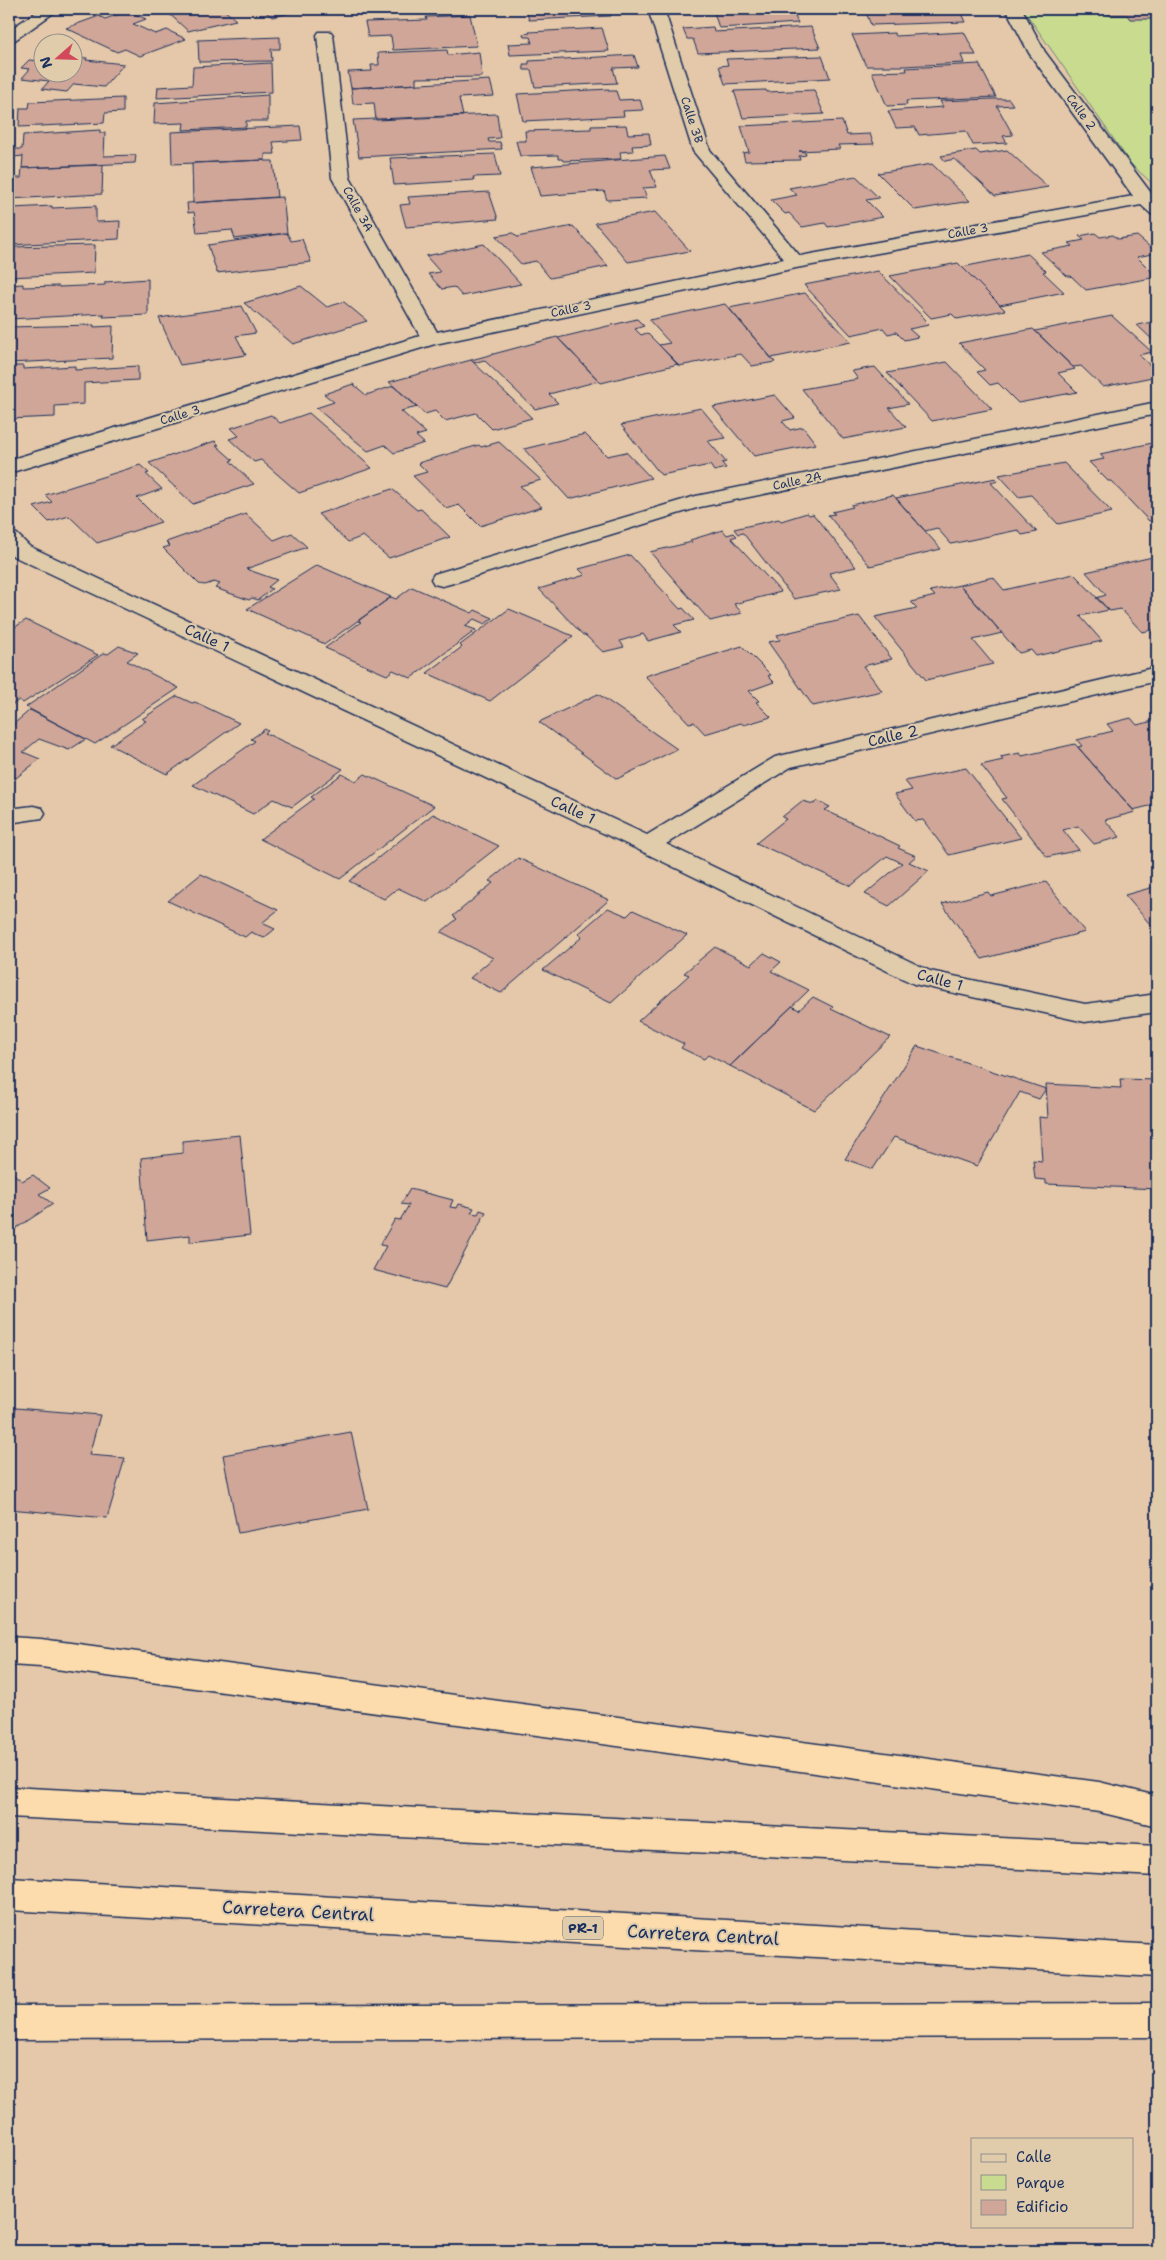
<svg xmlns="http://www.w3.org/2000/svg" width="1166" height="2260" viewBox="0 0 1166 2260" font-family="'Shantell Sans',sans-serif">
<rect width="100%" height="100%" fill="#e5c8a9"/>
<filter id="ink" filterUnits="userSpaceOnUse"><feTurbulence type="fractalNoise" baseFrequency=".02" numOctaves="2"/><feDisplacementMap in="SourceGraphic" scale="10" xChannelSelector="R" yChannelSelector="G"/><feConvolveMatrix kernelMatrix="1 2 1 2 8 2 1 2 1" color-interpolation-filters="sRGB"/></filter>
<g filter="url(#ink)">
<path fill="#c8db8f" stroke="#728576" d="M1023,9H1157V188L1131,164Z"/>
<path fill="#cfa698" stroke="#1b2f5e" d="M164,9H226H223L236,20L188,31Z
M262,9H310L272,17Z
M526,9H608L611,16L529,20Z
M713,9H787L788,13L793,12L798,23L719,28Z
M879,9H960L966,22L871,25L865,10Z
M1105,9H1157V19H1130L1127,15H1108Z
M128,11L146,19L133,24L155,34L167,30L186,39L140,56L125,49L117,52L66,28L99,16L105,19Z
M470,15L477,46L393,50L391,36L368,37L365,22L427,20L426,17Z
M713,27L714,32L811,27L820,48L698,53L693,39H687L683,29Z
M602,28L609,51L510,55L508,44L532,43L530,37H524L523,34L530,33L529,32Z
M964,32L976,55H961L964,63L904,66H866L852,35L894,33L896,36Z
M280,37V49H271L272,61L199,62L198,40Z
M447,50L448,55L479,52L482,77L416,78V84L351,88L348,72L372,71L371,65H379L378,53Z
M634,55L638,67L613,68L617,83L535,87L531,70H524L523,64H529V61Z
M822,56L830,78L725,84L719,66L728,65L726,59Z
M72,57L87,58L86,60L124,64L104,87L74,84L67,92L42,89L49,81L22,78L30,69L21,68L29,60L41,61L42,59V72H72Z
M271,63L272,92L157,98L158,87L192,85L193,67Z
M979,64L996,97L906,101L907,105L887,106L872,72L907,71L906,68Z
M490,80L494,96L459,98L463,116L376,120L374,103L353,104L351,88Z
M609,89V91H616L619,100L640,99L643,110L623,111L624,116L523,121L517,94Z
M766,90L767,92L814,90L824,114L743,118L734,91Z
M268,95V121H246V127L183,130L184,123L154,124L155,103Z
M123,98V112L105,113L104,123L19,127L20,108H29L30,102Z
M992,99H1009L1013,105L997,106L1013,135L1003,136L1007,143L973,145L966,131L919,135L915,127L896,128L888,111L943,107L940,101Z
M497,114L500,138L488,139L489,142H500L502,149L359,157L353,120Z
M842,121L847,135L870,134L874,144L838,145L840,149L799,151L805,152L806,155L799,156L800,160L745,161L743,153L749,152L741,126Z
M626,125L628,134L649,133L651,145L632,146L633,151L620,152L621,159L563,161L562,159H558V155L520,156L516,141H526L525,131L591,129V126Z
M300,126L302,140L273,142L275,154H265V160L172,164L171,132Z
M100,130V133H105L104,156L136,155L135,163L22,168L23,156L14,157L15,149H22L23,135Z
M976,150L980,154L1007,150L1048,187L995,196L955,159L945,161L941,156Z
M495,154L500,176L473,177L474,180L394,185L390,158Z
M665,156L670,169L650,170L657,187L643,188L647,198L607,200L604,191L540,196L531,167Z
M265,160V161H273L277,197L193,203L192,163Z
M932,164L970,201L915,210L878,173Z
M103,165L102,194L9,199V178H21L22,168Z
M856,176L879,198L866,200L883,217L828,227L825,223L802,227L789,213L785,214L771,200L797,195L789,188Z
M489,192L498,219L406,227L400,205L410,204L408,197Z
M283,197L287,233L242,238L235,239L232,230L197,233L194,212L188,213L187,203Z
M52,206V208L96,206V222L120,221L119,239L9,245L12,208Z
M655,212L690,251L628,262L595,223Z
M573,226L608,266L550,278L536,261L521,264L496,236L513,233L517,237Z
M287,233L291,241L302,239L311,262L217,273L208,245Z
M1095,233L1100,237L1113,235L1118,239L1137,236L1157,253L1137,257L1157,277L1086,290L1071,276H1067L1041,252L1073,246L1069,243L1084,240L1079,236Z
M484,244L521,284L462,296L454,287L442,289L428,274L440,272L426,256Z
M95,245L94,273L9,277L11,247Z
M1028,254L1046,271L1043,272L1064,292L1000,305L962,267Z
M958,263L1005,310L957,319L952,314L931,318L890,276Z
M878,271L926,320H924L929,325L909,329L918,337L904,340L896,332L888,334L883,328L851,335L804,285Z
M148,279V315L103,317L104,314L9,319V285L23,284V287L59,286V287L105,285V282Z
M301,286L327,307L344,302L367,321L293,344L244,303Z
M805,293L851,342L771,358L729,308Z
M725,304L775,362L752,366L741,354L679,366L659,345L670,343L649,320Z
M242,306L256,333L236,336L246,355L180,365L159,318Z
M1112,316L1152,352L1139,355L1157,372V376L1103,387L1081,366L1073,367L1035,331Z
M637,319L644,326L635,329L641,335L647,333L678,364L601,383L558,338Z
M1157,321V344L1137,325Z
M94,325V327L113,326L112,358L9,363V327Z
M1033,329L1075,369L1058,373L1077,392L1018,403L998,383L990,385L977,372L985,370L959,343Z
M557,337L599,381L549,394L558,403L535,409L484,360L474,363L471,360Z
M471,360L532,418L492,429L476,413L445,421L435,411L425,414L389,382Z
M947,362L992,409L932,421L887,373Z
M9,366H23V369L75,366V370L138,366V380L84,383V404L55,406V417L9,419Z
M875,367L908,404L889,408L906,427L843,439L802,389L858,379L852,371Z
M353,384L366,395L393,386L418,407L401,411L426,433L416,436L424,443L394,453L385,445L368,451L316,408L334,402L324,394Z
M775,395L795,418L782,421L790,430L803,427L816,444L754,456L713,407Z
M701,408L726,438L708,441L726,462L722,463L726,468L714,471L710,465L661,475L621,425Z
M309,413L372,468L299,493L261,460L254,462L229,439L239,436L231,428L271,415L280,423Z
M585,434L607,456L626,452L651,478L569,499L524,449Z
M215,441L219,445H216L233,460L230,461L254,484L193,504L149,463Z
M499,442L541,480L520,486L542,507L480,526L459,505L447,509L413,476L427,472L418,463L479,445L481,447Z
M1157,442V519L1149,521L1111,481H1108L1089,462L1104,459L1100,454Z
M1064,463L1112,512L1058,524L1031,495L1019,497L999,475Z
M140,465L149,473L146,474L162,489L137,498L161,522L97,543L69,516L49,522L34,507L52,502L45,495Z
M996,478L998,481L991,483L1037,532L1022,535L1018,530L951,544L937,528L925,531L896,498Z
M392,489L417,510L421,509L450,537L389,558L363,536L348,542L318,514Z
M893,495L941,549L870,566L828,515L835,514L832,512L853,507L851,505Z
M807,513L809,515L813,514L856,567L829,573L841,589L794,599L743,533L738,534L734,529L779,519L781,521Z
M246,514L274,540L292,533L307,547L246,569L277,580L268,587L272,589L258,600L252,598L249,600L215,588L220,584L214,582L205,585L199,584L163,548L170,546L166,542Z
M723,530L727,535L734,533L737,536L731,538L781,592L734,604L742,613L710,621L650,552L692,542L690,540Z
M630,555L680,609L683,608L694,620L674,625L681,632L648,641L643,634L620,641L624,647L603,652L585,635H583L539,589L585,575L579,569Z
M1157,556V629L1142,632L1121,609L1110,611L1096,598L1106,595L1086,572Z
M317,565L391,597L325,644L247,609Z
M1074,574L1109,610L1080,616L1102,641L1036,656L1031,650L1019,653L960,585L993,577L1004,590Z
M960,585L1002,633L973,640L993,664L926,680L875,617L917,608L911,602L935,596L930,591Z
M412,587L472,613L475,610L493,618L485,624L474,619L465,626L476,630L411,678L393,670L387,675L325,648L361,622L358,621L391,597L396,599Z
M509,609L573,636L490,701L427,673L462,647L460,645Z
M859,616L892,659L863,666L882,691L813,706L768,642L780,640L777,635Z
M26,620L98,655L23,703L19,700L9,707V631Z
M119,646L138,653L127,661L179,688L95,744L26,707L104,653L108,654Z
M742,646L771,675L768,676L774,682L749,691L759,701L756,702L771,717L744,725L741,723L705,734L694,722L689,723L645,676Z
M598,694L677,749L617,779L539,722Z
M177,696L192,703L195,702L239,723L167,774L110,745L146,721L142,719Z
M30,710L86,739L69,750L39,739L23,752L40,759L16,778L9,775V728Z
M1131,718L1137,725L1157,720V792L1150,794L1157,801V804L1133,810L1078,747L1082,746L1077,740L1113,731L1107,724Z
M265,729L268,731L265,733L343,769L292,807L274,799L253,814L193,785L255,741L251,739Z
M1075,744L1135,812L1105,820L1120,837L1094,844L1078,826L1063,830L1079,850L1047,857L1002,799L1007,798L981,765L1003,760L1000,757L1020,753L1022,756Z
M966,768L1021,838L949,855L923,820L915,821L895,794L912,790L905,781Z
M342,774L356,781L365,774L434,806L340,879L260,839L314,799L311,797Z
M802,801L814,804L818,801L830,807L825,810L900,846L898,848L916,856L909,862L929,871L889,906L865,894L902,863L887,856L851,886L756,843L786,819L782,817Z
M433,814L499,846L427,902L398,888L384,899L349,881Z
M518,858L609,900L501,993L470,978L493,958L441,932L457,919L453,916L493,883L489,881Z
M201,874L278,910L262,923L275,929L264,938L251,932L245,937L168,901Z
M1046,882L1085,932L982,959L942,904L988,892L991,896Z
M1157,886V941L1150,932L1155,930L1125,895Z
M608,908L627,916L633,910L687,935L611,1003L543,970L582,937L578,934Z
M715,947L751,965L764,953L781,962L771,971L809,990L730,1066L708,1055L704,1059L681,1048L684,1044L638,1021L689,975L684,973Z
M813,997L833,1007L831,1009L890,1037L814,1110L730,1066L792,1006L799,1010Z
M917,1046L1046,1089L1039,1099L1020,1092L977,1166L894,1137L873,1169L845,1159Z
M1120,1079L1157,1080V1189L1046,1184V1180L1035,1179L1033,1160L1042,1161L1039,1117L1048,1118L1046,1084L1121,1088Z
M240,1135L250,1235L190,1242V1235L147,1240L141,1158L183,1153V1141Z
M9,1170L22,1181L33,1175L50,1188L39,1194L53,1204L9,1233Z
M410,1189L453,1200L450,1207L457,1208L459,1204L474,1208L471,1213L478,1214L480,1210L486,1212L445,1289L373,1270L386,1246L380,1245L395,1219L400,1220L409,1205L401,1204Z
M16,1408L100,1415L89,1455L125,1458L107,1518L9,1509V1431Z
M351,1432L368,1509L238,1533L223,1455Z"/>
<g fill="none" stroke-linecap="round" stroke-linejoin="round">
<g stroke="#1b2f5e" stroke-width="3">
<path id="minor" d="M41,9H59L15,40L9,42V30Z
M648,9H664L710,150L800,256L1133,196L1029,53L1006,9H1022L1045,52L1157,201V215L1151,214L1141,205L796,268L435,344L9,473V460L420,336L332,178L317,35L319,32H331L333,35L350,178L437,332L784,259L693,151Z
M1157,402V414L700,507L450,584L442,586L434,584L431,579L434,574L696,496Z
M9,533L17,534L29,546L647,835L775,757L1157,667V681L791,767L666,844L930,971L1085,1004L1157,994V1012L1085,1022L914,984L639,850L13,556L9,551Z
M33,806L42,808L45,813L42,818L9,823V809Z"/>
</g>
<g stroke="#1b2f5e" stroke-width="3">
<path id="trunk" d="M9,1637L41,1639L1099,1782L1157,1796V1826L1099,1812L41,1667L9,1665Z
M9,1787L1157,1846V1876L9,1817Z
M9,1878L1157,1945V1977L9,1910Z
M1157,2003V2037L9,2040V2006Z"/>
</g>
<use href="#minor" fill="#e0ccab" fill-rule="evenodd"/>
<use href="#trunk" fill="#fcdcac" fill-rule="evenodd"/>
</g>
</g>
<g text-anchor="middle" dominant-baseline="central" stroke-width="4" stroke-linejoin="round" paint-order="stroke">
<g font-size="12" fill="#1b2f5e" stroke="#e0ccab">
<text transform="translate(1081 112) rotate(54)">Calle 2</text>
<text transform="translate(692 120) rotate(72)">Calle 3B</text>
<text transform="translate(358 209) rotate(61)">Calle 3A</text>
<text transform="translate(968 231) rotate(-10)">Calle 3</text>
<text transform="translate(571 309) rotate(-12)">Calle 3</text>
<text transform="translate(180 415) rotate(-17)">Calle 3</text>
<text transform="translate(797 481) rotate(-12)">Calle 2A</text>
</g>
<rect fill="#e0ccab" stroke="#565e75" stroke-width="1" x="563" y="1916.5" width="40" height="23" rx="4"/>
<g font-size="14" font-weight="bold" fill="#1b2f5e">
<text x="583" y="1928">PR-1</text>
</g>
<g font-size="15" fill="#1b2f5e" stroke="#e0ccab">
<text transform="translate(207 638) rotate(25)">Calle 1</text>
<text transform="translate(893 736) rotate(-13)">Calle 2</text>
<text transform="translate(573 810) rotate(25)">Calle 1</text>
<text transform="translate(940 980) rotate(15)">Calle 1</text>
</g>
<g font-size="18" fill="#1b2f5e" stroke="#e0ccab">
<text transform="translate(298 1911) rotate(3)">Carretera Central</text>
<text transform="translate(703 1935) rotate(3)">Carretera Central</text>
</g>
</g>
<rect width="1166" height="2260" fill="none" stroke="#e0ccab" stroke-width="30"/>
<rect x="15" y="15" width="1136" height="2230" fill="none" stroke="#1b2f5e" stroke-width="2" filter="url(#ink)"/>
<rect x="971" y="2138" width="162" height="90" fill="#e0ccab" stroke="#918d8c"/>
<rect x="981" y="2154" width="25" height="8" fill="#e0ccab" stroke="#918d8c"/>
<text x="1016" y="2162" font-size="15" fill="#1b2f5e">Calle</text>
<rect x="981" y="2175" width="25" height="15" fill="#c8db8f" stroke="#918d8c"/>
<text x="1016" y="2188" font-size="15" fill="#1b2f5e">Parque</text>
<rect x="981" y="2200" width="25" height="15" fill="#cfa698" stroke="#918d8c"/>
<text x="1016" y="2212" font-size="15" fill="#1b2f5e">Edificio</text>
<g transform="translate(58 58) rotate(250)"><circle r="24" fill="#e0ccab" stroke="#918d8c"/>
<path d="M0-4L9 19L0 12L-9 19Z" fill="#d1495b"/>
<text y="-8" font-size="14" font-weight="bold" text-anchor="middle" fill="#1b2f5e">N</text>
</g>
</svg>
